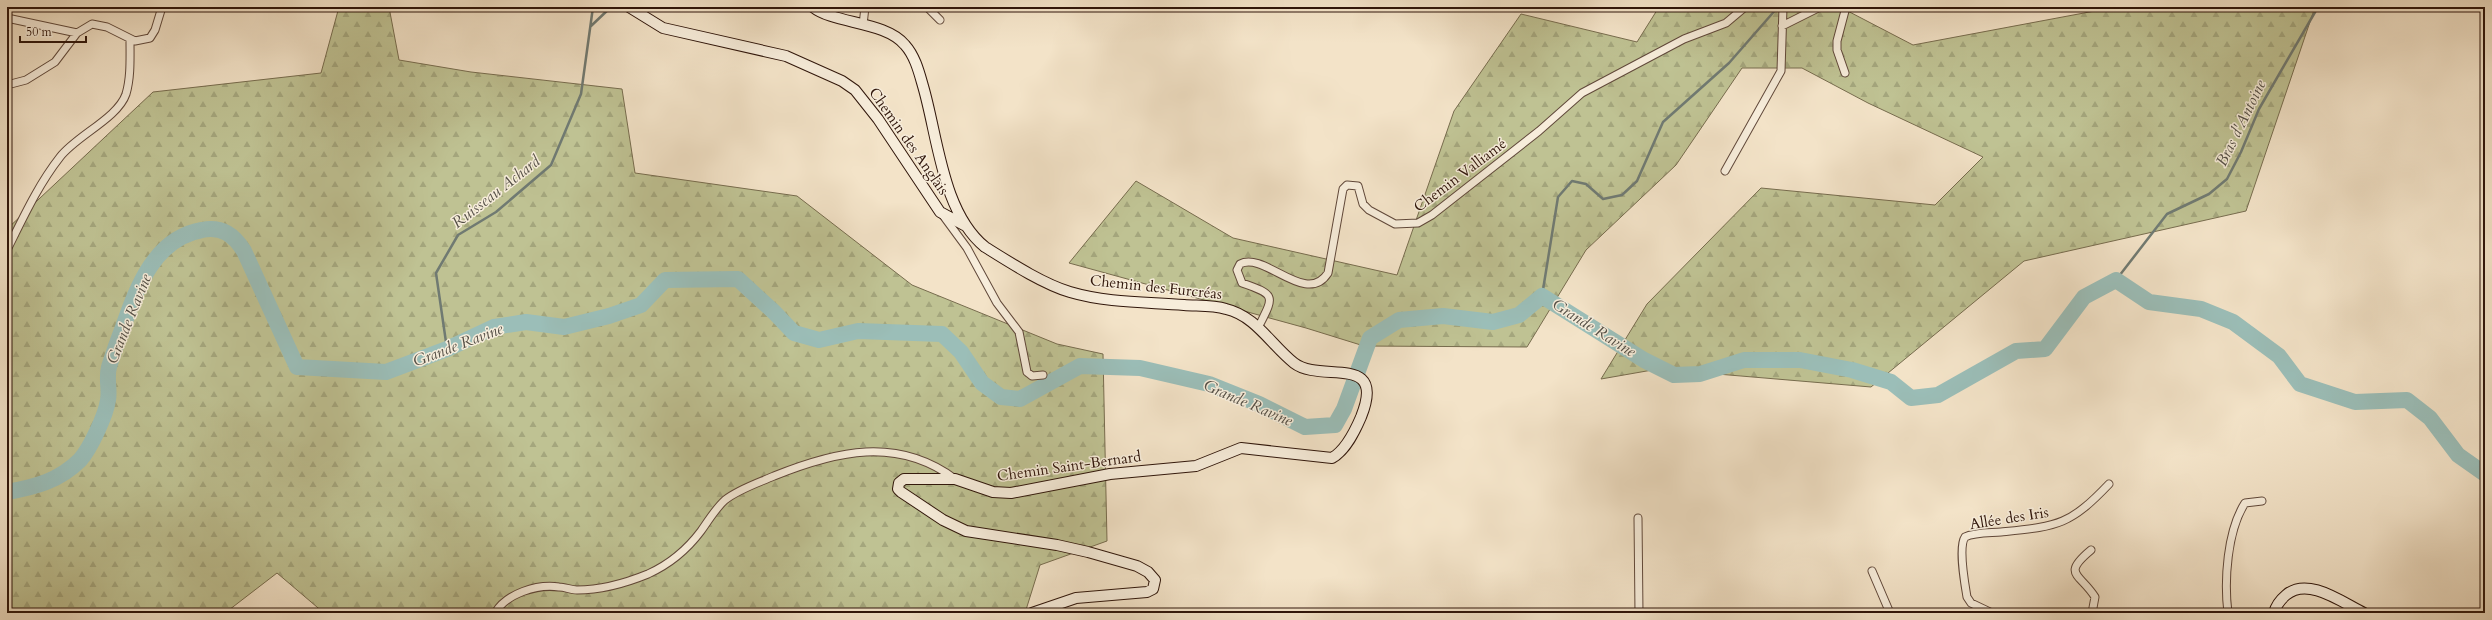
<svg xmlns="http://www.w3.org/2000/svg" width="2492" height="620" viewBox="0 0 2492 620" font-family="Cardo,serif">
<defs>
<pattern id="forest-firs" width="22" height="20" patternUnits="userSpaceOnUse"><rect width="22" height="20" fill="#bfc293"/><path d="M5 1l3.5 6h-7zM16 11l3.5 6h-7z" fill="#a4a67d"/></pattern>
</defs>
<rect width="100%" height="100%" fill="#f3e3c8"/>
<filter id="stains"><feTurbulence type="fractalNoise" baseFrequency=".005" numOctaves="4"/><feColorMatrix values="0 0 0 0 .2 0 0 0 0 .09 0 0 0 0 .02 0 0 0 .5 -.17"/></filter>
<radialGradient id="worn" r=".72"><stop offset=".6" stop-color="#630" stop-opacity="0"/><stop offset="1" stop-color="#630" stop-opacity=".3"/></radialGradient>
<path fill="url(#forest-firs)" stroke="#776c4e" d="M339,7H389L399,60L471,72L622,89L635,173L797,196L912,285L1057,344L1103,354L1107,541L1040,565L1025,613H324L277,573L225,613H7V229L153,92L321,73Z
M1659,7H1840L1913,45L2116,7H2315L2246,211L2024,261L1871,387L1658,369L1601,379L1647,304L1761,188L1935,205L1983,157L1868,103L1802,68H1742L1676,165L1586,250L1527,347L1364,346L1306,328L1069,263L1136,181L1233,238L1397,275L1454,111L1521,14L1637,42Z"/>
<g fill="none" stroke-linecap="round" stroke-linejoin="round">
<path stroke="#707a72" stroke-width="2.5" d="M591,26L611,7
M2116,280L2167,214L2209,194L2227,179L2241,152L2259,109L2318,7
M1542,296L1558,197L1572,181L1586,184L1603,199L1622,195L1637,181L1663,122L1729,63L1778,7
M447,349L436,273L458,235L496,212L551,165L581,94L593,7"/>
<path stroke="#9bbeb8" stroke-width="16" d="M7,492C35,487 59,481 80,460C90,449 106,415 108,400C110,390 106,378 109,367C113,354 118,340 123,327C137,287 155,238 202,230C222,226 234,235 244,251L297,367L386,372L447,349L494,327L526,322L564,327L609,316L641,305L665,280L738,279L774,312L794,333L819,340L858,331L942,334L961,352L982,383L1001,397L1020,399L1080,366L1140,368L1209,384L1259,404L1305,427L1335,425L1344,409L1370,338L1399,320L1443,316L1493,322L1519,315L1542,296L1644,360L1674,375L1700,374L1744,360H1800L1852,370L1891,382L1911,398L1938,395L2016,351L2045,349L2084,297L2116,280L2149,302L2201,309L2233,322L2279,356L2300,384L2355,402L2407,400L2430,418L2458,455L2485,474"/>
<g stroke="#60483a" stroke-width="9">
<path id="street" d="M927,7L940,20
M7,18L77,33
M863,25L865,7
M1782,26L1820,7
M1845,73L1837,50V41L1846,7
M7,85L26,80L55,62L77,33L92,24L107,27L135,41L150,38L155,30L162,7
M1725,171L1781,71L1783,7
M942,214L967,248L997,303L1019,332L1027,372L1032,376L1043,375
M7,250C23,218 38,185 60,157C76,136 118,118 126,94C131,77 130,58 130,40
M1258,328C1274,296 1277,295 1242,283L1237,270L1240,264C1265,251 1306,307 1328,273L1343,189L1347,185L1358,186L1363,204L1369,210L1395,224L1418,223L1432,215L1539,131L1582,93L1684,39L1726,23L1745,7
M1638,518L1639,613
M2091,550C2061,575 2080,573 2095,597L2092,613
M1872,571L1890,613
M495,613C507,593 537,584 559,587C565,587 571,590 577,590C601,590 626,583 648,574C670,564 686,551 701,531C709,520 715,509 725,500C739,489 758,483 774,476C836,451 897,436 955,479
M1992,613L1971,603L1967,597C1965,585 1958,547 1965,537C1975,532 1991,533 2001,532C2058,526 2069,526 2109,484
M2228,613C2224,581 2227,531 2245,503L2262,501"/>
</g>
<g stroke="#2f150a" stroke-width="12">
<path id="secondary" d="M629,7L663,28L786,56L842,81L855,90L878,119L940,212L964,225
M813,7C834,24 885,21 905,45C915,56 919,72 923,86C938,137 942,212 985,247C1009,262 1043,284 1070,292C1107,303 1147,302 1184,305C1198,306 1213,305 1226,309C1256,316 1271,345 1294,363C1321,384 1387,352 1361,417C1355,431 1346,450 1332,458L1241,448L1196,466L1110,474L1011,493L993,492L955,479H904L899,483L898,489L901,492L943,520L966,531L1057,545L1088,552L1137,566L1148,572L1155,580L1153,589L1147,592L1076,598L1032,613
M2274,613C2276,605 2280,600 2286,595C2308,576 2343,603 2364,613"/>
</g>
<use href="#street" stroke="#f7eddb" stroke-width="7"/>
<use href="#secondary" stroke="#f7eddb" stroke-width="10"/>
</g>
<g text-anchor="middle" dominant-baseline="central" stroke-width="3" stroke-linejoin="round" paint-order="stroke">
<g font-size="15" fill="#2f150a" stroke="#f7eddb">
<text transform="translate(909 141) rotate(55)">Chemin des Anglais</text>
<text transform="translate(1460 175) rotate(-37)">Chemin Valliamé</text>
<text transform="translate(1156 287) rotate(6)">Chemin des Furcréas</text>
<text transform="translate(1069 466) rotate(-8)">Chemin Saint-Bernard</text>
<text transform="translate(2009 518) rotate(-9)">Allée des Iris</text>
</g>
<g font-size="16" font-style="italic" fill="#555047" stroke="#f7eddb">
<text transform="translate(2241 123) rotate(-64)">Bras d'Antoine</text>
<text transform="translate(496 192) rotate(-38)">Ruisseau Achard</text>
<text transform="translate(129 319) rotate(-68)">Grande Ravine</text>
<text transform="translate(1594 328) rotate(32)">Grande Ravine</text>
<text transform="translate(458 345) rotate(-21)">Grande Ravine</text>
<text transform="translate(1248 403) rotate(23)">Grande Ravine</text>
</g>
</g>
<rect width="2492" height="620" fill="none" stroke="#f3e3c8" stroke-width="24"/>
<rect x="8" y="8" width="2476" height="604" fill="none" stroke="#2f150a" stroke-width="2"/>
<rect x="12" y="12" width="2468" height="596" fill="none" stroke="#2f150a"/>
<path d="M20 36v6h66v-6" fill="none" stroke="#2f150a" stroke-width="2"/>
<text x="26" y="36" font-size="12" fill="#2f150a" stroke="#f7eddb" stroke-width="3" paint-order="stroke">50 m</text>
<rect width="100%" height="100%" filter="url(#stains)"/>
<rect width="100%" height="100%" fill="url(#worn)"/>
</svg>
